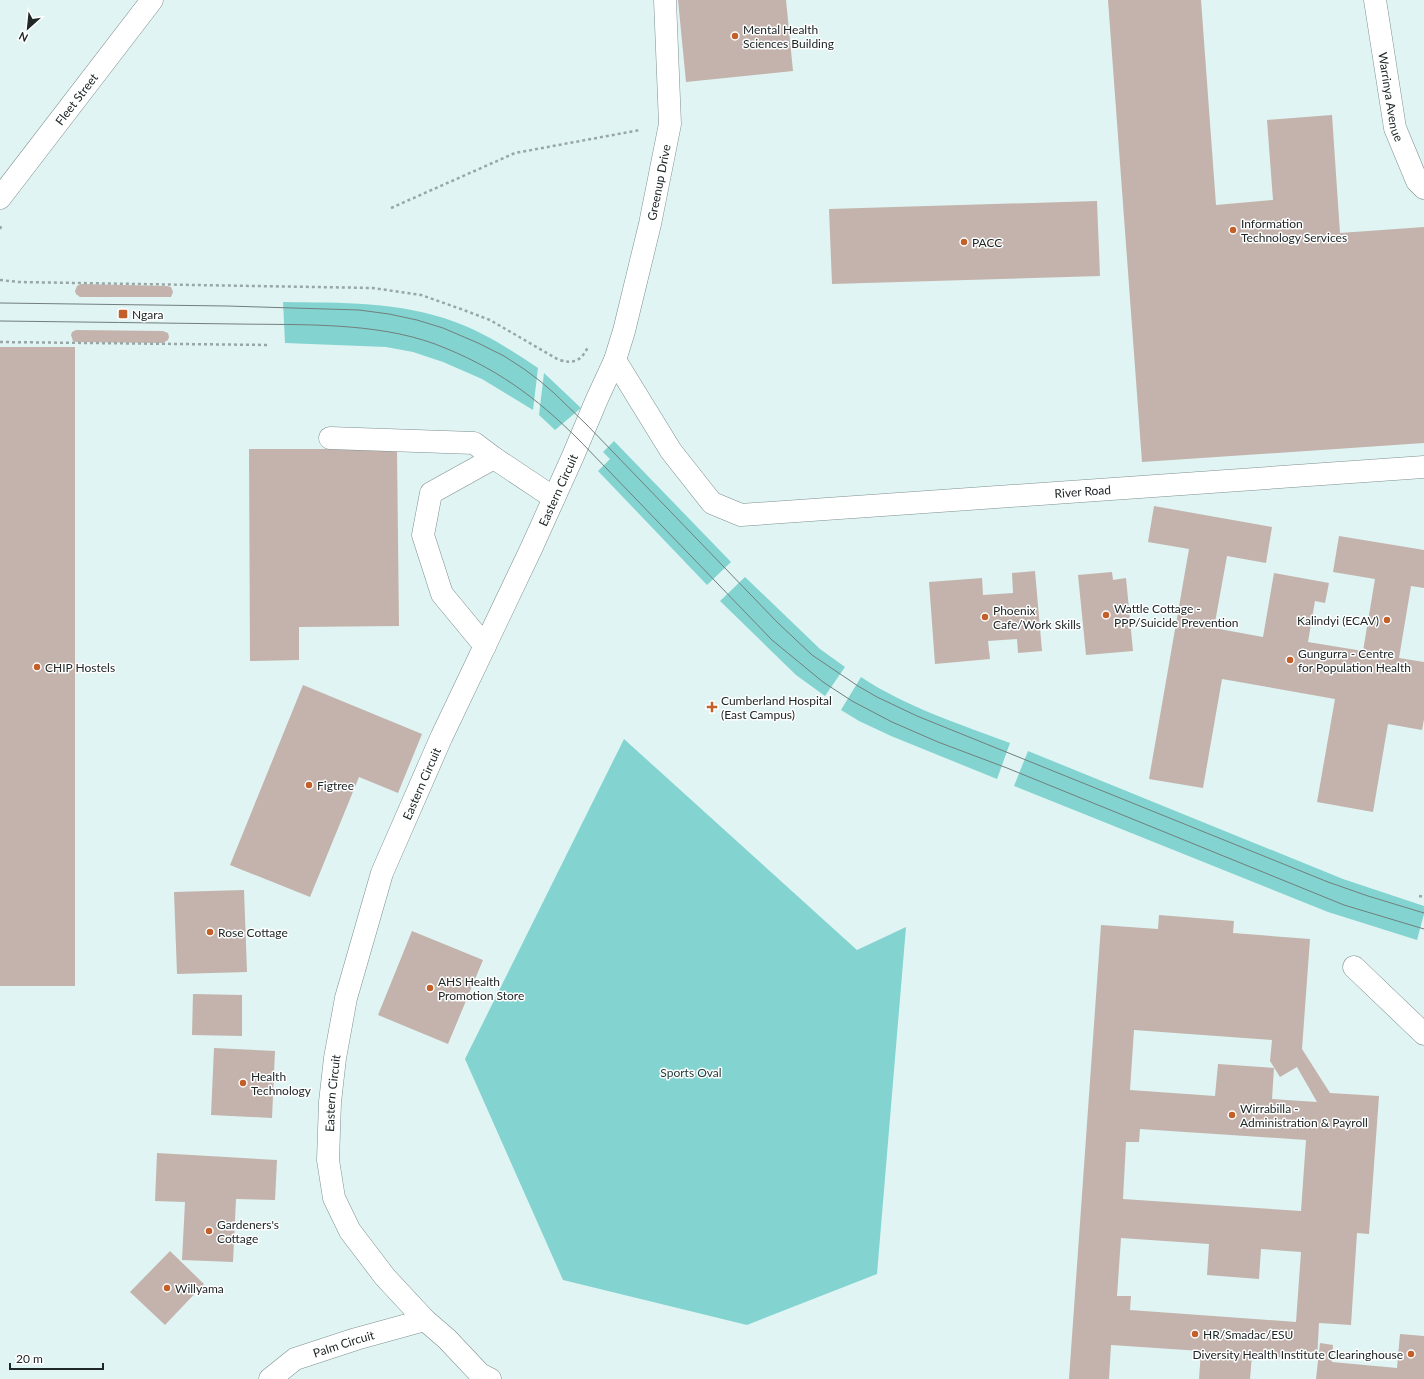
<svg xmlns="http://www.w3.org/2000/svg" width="1424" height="1379" viewBox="0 0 1424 1379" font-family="Lato,sans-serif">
<rect width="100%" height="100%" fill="#e0f4f3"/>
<path fill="#83d4d0" d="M283,302C340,303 400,301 455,322C485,333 511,350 538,368L533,410L482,379L443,362L413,352L386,347L285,343Z
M544,373L581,408L555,430L539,415Z
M614,441L731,562L707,585L598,471L610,459L603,452Z
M745,577L820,649L845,667L825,696L796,675L720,601Z
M861,677C906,707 960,724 1010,743L997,779L891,736L859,721L841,710Z
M624,739L857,950L906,927L877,1274L747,1325L563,1280L465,1059Z
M1028,751L1343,879L1424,906V914L1417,940L1328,912L1014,786Z"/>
<path fill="#c3b3ac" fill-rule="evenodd" d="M678,0H786L793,71L686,82Z
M1108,0H1201L1216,205L1273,200L1267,120L1332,115L1340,233L1424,227V443L1142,462Z
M1097,201L1100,276L832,284L829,209Z
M81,284L167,286L171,287L173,292L171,297H80L76,294L75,291L77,286Z
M76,330L163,331L168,333L169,337L168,340L163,343L76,342L73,341L71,335L72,332Z
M0,347H75V986H0Z
M249,449H397L399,626L299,627V660L250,661Z
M1154,506L1272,527L1266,563L1227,556L1214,628L1263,637L1274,573L1329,583L1325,603L1315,601L1308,642L1363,651L1375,579L1333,572L1339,536L1424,550V588L1411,586L1399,658L1424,662V719L1422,730L1388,724L1373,812L1317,802L1335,699L1222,679L1203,788L1149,779L1189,549L1148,542Z
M1035,571L1042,651L1018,653L1017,639L988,641L990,659L935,664L929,582L982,578L983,595L1013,593L1012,573Z
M1112,572L1113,580L1126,578L1133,651L1086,655L1078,575Z
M303,685L422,734L398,793L359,777L310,897L230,865Z
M244,890L247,972L177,974L174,892Z
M1159,915L1234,921L1233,933L1310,939L1302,1049L1330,1093L1379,1096L1369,1234L1357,1233L1351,1325L1319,1323L1317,1360L1252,1355L1250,1379H1199L1201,1351L1111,1345L1109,1379H1069L1101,925L1158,929ZM1134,1030L1272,1040L1270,1061L1280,1077L1297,1067L1317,1102L1272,1099L1274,1068L1218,1064L1215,1096L1130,1090ZM1140,1129L1306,1140L1301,1211L1123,1199L1126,1142H1139ZM1121,1238L1209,1244L1207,1275L1259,1279L1261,1249L1301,1252L1296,1322L1130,1310L1131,1296H1117Z
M412,931L483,960L448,1044L378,1015Z
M193,994L242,995V1036L192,1035Z
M214,1048L275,1051L272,1118L211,1115Z
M157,1153L277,1160L275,1200L236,1199L233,1262L182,1260L185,1202L155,1201Z
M170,1251L204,1284L165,1325L130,1292Z
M1400,1334L1424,1336V1379H1316L1320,1343L1333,1345L1332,1362L1397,1368Z"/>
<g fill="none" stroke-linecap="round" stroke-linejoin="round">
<g stroke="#7e908f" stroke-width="23">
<g id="minor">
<path id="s1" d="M1375,0L1395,128L1417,181L1424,188"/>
<path id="s2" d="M0,198L152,0"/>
<path id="s3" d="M615,360L671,451L712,503L741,515L1424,467"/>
<path d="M330,438L474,443L494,458"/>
<path d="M485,646L442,594L423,535L431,493L494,458L554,498"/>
<path d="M1354,967L1424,1034"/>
<path id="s4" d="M270,1379L295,1359L356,1339L425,1320"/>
<path id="s5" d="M490,1379L480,1374L447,1339L425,1320L385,1277L350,1231L334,1198L328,1160L330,1102L335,1058L346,998L382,873L441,738L531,549L573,456L597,399L615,360L624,331L650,224L670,124L665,0"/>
</g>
</g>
<path stroke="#98a7a6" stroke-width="2.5" stroke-dasharray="3 3" stroke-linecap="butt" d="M391,208L515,153L640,130
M0,229L2,224
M0,280L19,282L373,288L421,295L461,309L490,320L559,360C574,364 581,361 588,347
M0,342L270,345
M1419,896L1424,897"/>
<use href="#minor" stroke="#fff" stroke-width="22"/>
<path stroke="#727e7e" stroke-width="1" d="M0,303L227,306L359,310L389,314L417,320L443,328L478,343L504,356L524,369L540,381L554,393L587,425L777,622L812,655L858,686L877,697L917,716L1328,882L1368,896L1424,913
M0,321C79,322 158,323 237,324C301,325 375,322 435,344C495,367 535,396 580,441L772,640L823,682L852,701L892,722L938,742L1007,768L1344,905L1424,929"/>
</g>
<g fill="#c35f29" stroke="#fff" stroke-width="1.5">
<circle cx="735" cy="36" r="4"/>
<circle cx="1233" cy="230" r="4"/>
<circle cx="964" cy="242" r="4"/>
<rect x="118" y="309" width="10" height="10" rx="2"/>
<circle cx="1106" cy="615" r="4"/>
<circle cx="985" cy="617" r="4"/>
<circle cx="1387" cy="620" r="4"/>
<circle cx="1290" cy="660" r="4"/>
<circle cx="37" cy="667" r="4"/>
<path d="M710 701h4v4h4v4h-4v4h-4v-4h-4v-4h4z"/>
<circle cx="309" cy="785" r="4"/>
<circle cx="210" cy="932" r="4"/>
<circle cx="430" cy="988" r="4"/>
<circle cx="243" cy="1083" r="4"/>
<circle cx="1232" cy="1115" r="4"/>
<circle cx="209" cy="1231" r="4"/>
<circle cx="167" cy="1288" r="4"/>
<circle cx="1195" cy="1334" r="4"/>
<circle cx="1411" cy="1354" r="4"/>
</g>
<g text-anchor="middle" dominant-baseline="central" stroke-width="3" stroke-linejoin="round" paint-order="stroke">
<g font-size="12" fill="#202727" stroke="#fff" text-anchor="start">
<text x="743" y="29">Mental Health<tspan x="743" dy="14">Sciences Building</tspan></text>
<text x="1241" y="223">Information<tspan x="1241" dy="14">Technology Services</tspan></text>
<text x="972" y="242">PACC</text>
<text x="132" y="314">Ngara</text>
<text x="1114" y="608">Wattle Cottage -<tspan x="1114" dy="14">PPP/Suicide Prevention</tspan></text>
<text x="993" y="610">Phoenix<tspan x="993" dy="14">Cafe/Work Skills</tspan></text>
<text x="1379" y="620" text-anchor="end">Kalindyi (ECAV)</text>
<text x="1298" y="653">Gungurra - Centre<tspan x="1298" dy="14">for Population Health</tspan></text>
<text x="45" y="667">CHIP Hostels</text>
<text x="721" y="700">Cumberland Hospital<tspan x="721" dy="14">(East Campus)</tspan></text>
<text x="317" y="785">Figtree</text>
<text x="218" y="932">Rose Cottage</text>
<text x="438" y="981">AHS Health<tspan x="438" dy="14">Promotion Store</tspan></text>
<text x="251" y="1076">Health<tspan x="251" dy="14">Technology</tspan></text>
<text x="1240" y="1108">Wirrabilla -<tspan x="1240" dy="14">Administration &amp; Payroll</tspan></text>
<text x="217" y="1224">Gardeners's<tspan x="217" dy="14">Cottage</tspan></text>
<text x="175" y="1288">Willyama</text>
<text x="1203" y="1334">HR/Smadac/ESU</text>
<text x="1403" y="1354" text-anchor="end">Diversity Health Institute Clearinghouse</text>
</g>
<g font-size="12" fill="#202727" stroke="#fff">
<text stroke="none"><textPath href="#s1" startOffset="98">Warrinya Avenue</textPath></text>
<text stroke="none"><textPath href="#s2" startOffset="125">Fleet Street</textPath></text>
<text stroke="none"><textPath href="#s5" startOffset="1320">Greenup Drive</textPath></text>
<text stroke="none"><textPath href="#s5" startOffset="995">Eastern Circuit</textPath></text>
<text stroke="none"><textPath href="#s3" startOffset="547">River Road</textPath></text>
<text stroke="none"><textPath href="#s5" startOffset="671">Eastern Circuit</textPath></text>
<text stroke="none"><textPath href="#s5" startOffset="347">Eastern Circuit</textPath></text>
<text stroke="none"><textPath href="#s4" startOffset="83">Palm Circuit</textPath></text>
</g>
<g font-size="12" fill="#223b3a" stroke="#fff">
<text x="691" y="1072">Sports Oval</text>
</g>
</g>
<g transform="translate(28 28) rotate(207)" stroke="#ffffff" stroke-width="3" paint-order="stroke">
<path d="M0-3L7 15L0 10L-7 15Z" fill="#202727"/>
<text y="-6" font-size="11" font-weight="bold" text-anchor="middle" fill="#202727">N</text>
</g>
<path d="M10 1363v6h93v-6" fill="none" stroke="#202727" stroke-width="2"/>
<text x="16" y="1363" font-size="12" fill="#202727" stroke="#ffffff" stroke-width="3" paint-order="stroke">20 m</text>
</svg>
